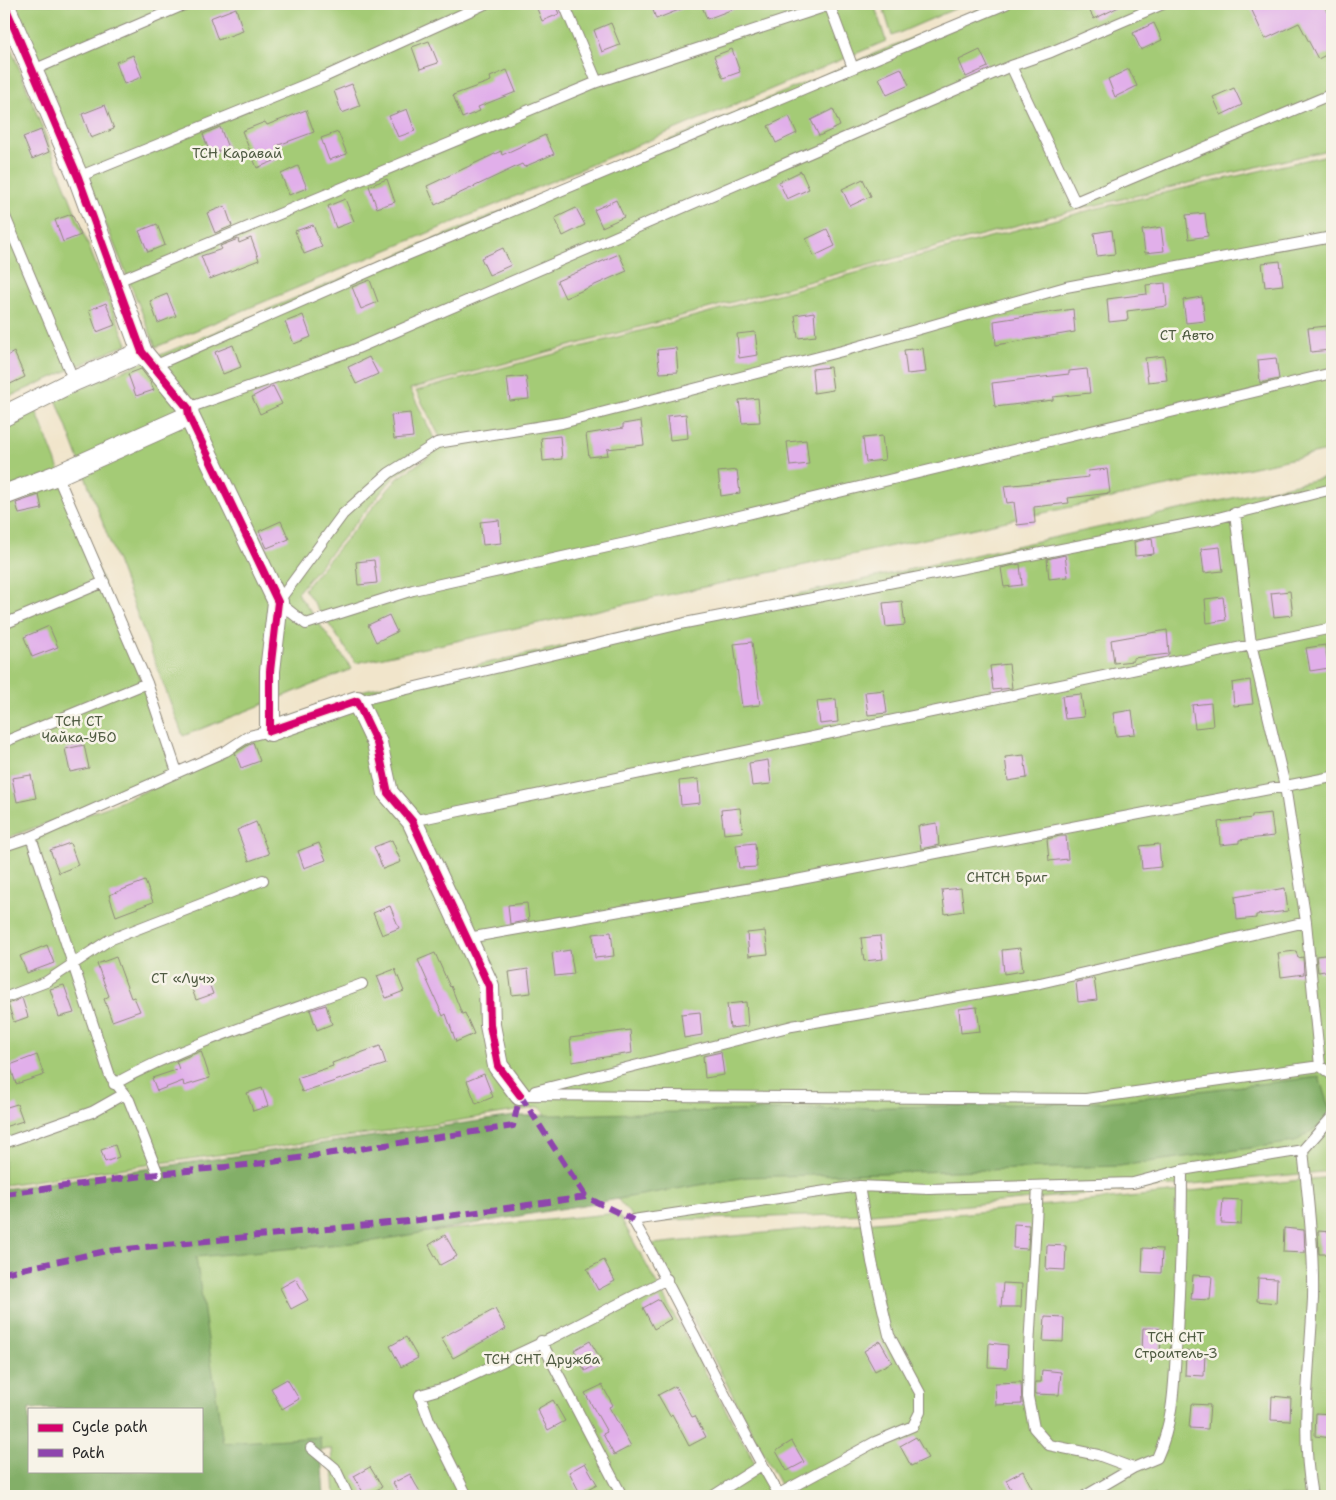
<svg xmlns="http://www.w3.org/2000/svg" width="1336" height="1500" viewBox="0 0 1336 1500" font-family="'Shantell Sans',sans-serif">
<rect width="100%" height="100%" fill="#f7f3e8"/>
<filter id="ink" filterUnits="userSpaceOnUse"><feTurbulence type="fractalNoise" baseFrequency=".02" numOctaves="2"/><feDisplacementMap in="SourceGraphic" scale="10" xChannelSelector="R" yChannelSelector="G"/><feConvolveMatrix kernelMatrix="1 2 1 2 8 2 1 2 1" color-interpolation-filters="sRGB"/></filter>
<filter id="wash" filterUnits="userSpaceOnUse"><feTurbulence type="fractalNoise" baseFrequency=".0096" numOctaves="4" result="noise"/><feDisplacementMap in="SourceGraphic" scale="20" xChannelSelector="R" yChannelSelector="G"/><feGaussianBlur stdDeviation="1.12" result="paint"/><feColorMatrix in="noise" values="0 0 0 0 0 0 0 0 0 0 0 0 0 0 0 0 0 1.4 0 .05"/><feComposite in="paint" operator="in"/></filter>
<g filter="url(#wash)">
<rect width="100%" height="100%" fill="#f1e5cb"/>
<path fill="#a4cb76" stroke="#687b50" d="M16,4H874L886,41L156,347Z
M882,4H966L892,36Z
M992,4H1332V149L1063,213L410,389L438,446L394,477L297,593L352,669L183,736L56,399Z
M4,30L127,344L4,399Z
M1332,154V450L356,663L304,589L397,479L444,445L416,391L1094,209Z
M35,408L178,775L4,839V419Z
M1332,476V1171L871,1214L636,1221L540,1107L431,1125L4,1185V846L115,804L223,758C238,739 260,739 281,730C310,718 337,703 365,690Z
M1332,1177V1496H786L653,1244Z
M618,1213L773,1496H335L332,1449L216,1454L184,1256Z"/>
<path fill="#83af67" stroke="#576d49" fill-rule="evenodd" d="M1319,1077L1332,1117L1295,1142L1119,1166L746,1177L374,1241L196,1257L223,1443L320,1437L324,1496H4V1189L514,1116L1104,1102ZM29,1409H201V1471H29Z"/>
<g id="blocks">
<path fill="#e1afea" d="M535,4H555L559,14L542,21Z
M651,4H694L656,19Z
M701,4H744V5L707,19Z
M1086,4H1125L1094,19Z
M1249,4H1324L1332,20V52L1318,59L1299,23L1265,39Z
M236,8L243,31L218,40L210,18Z
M611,23L620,45L602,52L594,30Z
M1154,23L1162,40L1141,50L1133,33Z
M429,41L438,63L420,69L412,47Z
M732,49L740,72L723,78L714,56Z
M980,50L988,67L966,77L959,60Z
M133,55L142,77L124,84L116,62Z
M901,68L909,85L887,95L879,78Z
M1129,69L1137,86L1115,97L1108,79Z
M507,70L516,92L478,107L480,111L462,118L453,95L491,81L490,77Z
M352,84L360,106L342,113L334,91Z
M1234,88L1242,105L1221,115L1213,97Z
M105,105L114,129L91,138L82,114Z
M407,109L415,131L398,137L389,116Z
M833,109L840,126L819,136L811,120Z
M306,110L314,132L276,146L281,158L257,168L242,131L265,122L267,125Z
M789,116L797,133L776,143L768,126Z
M220,127L228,148L210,154L203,134Z
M41,130L49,152L32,159L23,137Z
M338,132L347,154L329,160L321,138Z
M545,135L554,154L524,167L522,164L435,205L427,186L501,151L502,155Z
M298,166L307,188L289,195L281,174Z
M801,171L809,189L787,199L779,182Z
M387,179L395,202L377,208L369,186Z
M863,179L871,196L850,206L842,189Z
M345,199L354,221L336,228L328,206Z
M616,200L624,217L602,227L594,210Z
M225,206L232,226L215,233L207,213Z
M576,208L585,225L563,236L555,218Z
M1205,213L1208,236L1189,239L1186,215Z
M72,214L81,235L63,242L55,220Z
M157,224L165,245L148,252L139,231Z
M313,225L322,247L304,254L295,231Z
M1161,227L1164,251L1145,253L1142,230Z
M827,229L835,246L814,256L806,239Z
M1112,230L1115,254L1097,256L1094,233Z
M251,238L259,260L210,279L201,256L222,249L220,246L238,239L239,243Z
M503,248L511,265L489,275L481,258Z
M619,254L627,271L565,298L557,281Z
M1280,261L1283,285L1265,287L1262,263Z
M370,280L378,302L361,309L352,287Z
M1165,283L1167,306L1127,311L1128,320L1109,322L1107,299L1147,294L1146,285Z
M167,294L176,316L158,323L150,301Z
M1202,297L1205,321L1186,323L1183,300Z
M106,303L115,325L97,332L89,310Z
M1073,309L1075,332L996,345L994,321Z
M814,312L816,336L798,338L795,315Z
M303,315L311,337L294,344L285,322Z
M1327,326L1330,350L1311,352L1308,328Z
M755,332L758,355L739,358L737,334Z
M233,345L241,367L223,374L215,352Z
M676,348L678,372L660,373L657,350Z
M923,348L926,372L907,374L904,350Z
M14,352L25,377L4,387V358Z
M1164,356L1167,380L1148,382L1145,358Z
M369,357L378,374L356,384L348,367Z
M1276,358L1279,379L1260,383L1258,360Z
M830,367L833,390L814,393L812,369Z
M141,369L150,381L154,390L136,396L128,374Z
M1087,369L1090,393L1053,397V400L995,407L992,383L1069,374V371Z
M526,376L529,399L510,401L507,378Z
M273,386L282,404L260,414L252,397Z
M758,398L760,422L742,423L739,400Z
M410,413L413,437L394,439L391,415Z
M686,414L688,438L670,440L667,416Z
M641,421L644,445L607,449L608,455L589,457L586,434L623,428V424Z
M560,436L562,459L543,461L541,438Z
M882,436L885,460L866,462L863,438Z
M806,440L809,464L790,466L787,442Z
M1107,469L1110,493L1068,498L1069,503L1034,507L1035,523L1017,525L1014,502L1007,503L1004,486L1089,477L1088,471Z
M737,470L740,493L721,496L718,472Z
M39,495L42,509L19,514L16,503Z
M499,520L501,543L483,545L480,522Z
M281,521L289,539L267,548L259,531Z
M1152,538L1154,554L1135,556L1134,542Z
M1220,547L1223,571L1204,573L1201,549Z
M1065,555L1068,577L1049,579L1047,559Z
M374,560L377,583L358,585L356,562Z
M1020,564L1022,585L1004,587L1001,568Z
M1290,591L1293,615L1274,617L1271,593Z
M1223,597L1226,620L1207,623L1205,599Z
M902,601L905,625L886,627L883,603Z
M389,615L397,632L376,642L368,625Z
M49,626L58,647L32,657L24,637Z
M1167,630L1169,654L1133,658V661L1114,663L1111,640Z
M752,642L760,705L742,707L734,644Z
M1325,645L1329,668L1310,671L1306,648Z
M1009,664L1012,688L993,690L990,666Z
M1250,680L1253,704L1234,706L1232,683Z
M884,690L887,713L868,715L865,692Z
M1081,694L1084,717L1065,719L1062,696Z
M836,699L838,722L820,724L817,701Z
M1211,703L1213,726L1195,728L1192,705Z
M1132,710L1135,734L1116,736L1113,713Z
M253,742L260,761L241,768L235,753Z
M84,745L89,768L70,772L65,749Z
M1024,755L1027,778L1008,781L1005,757Z
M768,760L771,784L752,786L749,763Z
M31,775L36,798L17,802L12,778Z
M698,779L700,803L681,805L679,781Z
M740,808L743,832L724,834L721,810Z
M1271,813L1274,836L1239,840V843L1220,845L1218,822L1252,818V815Z
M256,822L269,854L249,861L237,830Z
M937,823L939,845L921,849L918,826Z
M1060,836H1066L1068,859L1049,861L1047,839Z
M392,840L401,862L383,869L374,847Z
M70,843L78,865L59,873L50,850Z
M319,843L326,860L304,868L298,851Z
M755,843L757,867L739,868L736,845Z
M1159,844L1161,867L1142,869L1140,846Z
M145,881L153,902L116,916L109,895Z
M961,888L964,911L945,914L942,890Z
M1285,888L1288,911L1256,915V918L1237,920L1235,897Z
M527,903L529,920L510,924L508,905Z
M390,906L399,928L382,935L373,913Z
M765,931L768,954L749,956L747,933Z
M611,932L614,956L595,958L593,934Z
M880,936L883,959L864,961L861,938Z
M47,945L54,963L27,973L20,956Z
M1020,948L1023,971L1004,974L1002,950Z
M570,950L574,974L555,976L552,953Z
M1296,951L1298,958L1303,957L1304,974L1281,977L1278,953Z
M435,953L450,987L451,986L462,1014L465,1013L474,1034L456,1042L446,1014L443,1016L418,960Z
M1332,954V970L1318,972L1316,956Z
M116,957L131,998L134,997L140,1011L112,1021L104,999L109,996L97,964Z
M395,969L404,991L386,998L377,976Z
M528,969L531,993L512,995L509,972Z
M206,975L213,994L196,1000L189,981Z
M1094,978L1097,1000L1078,1002L1076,982Z
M64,985L74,1013L59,1017L50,989Z
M22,998L28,1017L14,1022L8,1004Z
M746,1002L748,1026L730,1028L727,1004Z
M326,1005L332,1024L317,1030L310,1010Z
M977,1007L980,1031L961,1033L959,1009Z
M700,1012L702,1035L684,1038L681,1014Z
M630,1030L632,1053L572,1062L570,1038Z
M380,1046L386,1064L302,1092L297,1078L333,1066L332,1063Z
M201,1051L210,1078L184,1086L183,1081L157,1091L152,1078L179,1069L176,1061Z
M721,1052L724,1075L705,1078L703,1056Z
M37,1055L44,1075L16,1084L10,1065Z
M484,1074L493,1097L476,1104L467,1081Z
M262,1088L268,1106L253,1111L247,1093Z
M17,1104L23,1121L4,1127V1108Z
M115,1145L119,1157L105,1162L101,1150Z
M1223,1199L1242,1200L1241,1224L1221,1223Z
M1014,1224L1029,1225L1028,1249L1013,1248Z
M1284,1228L1304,1230L1305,1253L1283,1252Z
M1318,1231L1332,1232V1254H1319Z
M445,1235L457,1256L440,1265L429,1245Z
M1047,1245L1066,1246L1065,1270L1046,1269Z
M1143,1248L1162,1249L1161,1273L1142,1272Z
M604,1260L615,1281L598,1290L587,1269Z
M1193,1275L1212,1276L1210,1300L1191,1299Z
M1258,1278L1277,1279L1276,1303L1257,1301Z
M296,1279L308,1300L291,1309L280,1288Z
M1003,1283L1022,1284L1021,1307H1001Z
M659,1299L671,1319L654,1329L643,1308Z
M495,1309L506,1329L453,1358L441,1338Z
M1045,1317L1064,1318L1063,1342L1043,1341Z
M1143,1328L1162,1329L1160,1353L1142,1352Z
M406,1337L418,1358L401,1367L390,1346Z
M590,1341L602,1361L585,1371L574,1350Z
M880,1341L892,1362L875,1371L864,1351Z
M989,1343L1008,1345L1007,1368L988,1367Z
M1186,1351L1205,1352L1204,1376L1185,1375Z
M1042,1370L1061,1372L1059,1395L1035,1394V1382H1041Z
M287,1379L299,1399L282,1409L271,1388Z
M1021,1382L1022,1404L996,1405L995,1383Z
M602,1385L613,1405L609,1407L631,1446L614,1455L603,1434L607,1432L585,1393Z
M675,1386L692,1417L695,1416L706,1437L689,1446L672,1414L670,1416L658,1395Z
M1272,1396L1291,1398L1290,1421L1271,1420Z
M553,1400L565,1421L548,1430L537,1409Z
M1191,1404L1210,1405L1208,1429L1189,1428Z
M1316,1413L1332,1414V1438L1315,1436Z
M916,1437L928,1458L911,1466L900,1446Z
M792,1441L804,1462L787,1471L776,1451Z
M585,1463L597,1484L580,1493L569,1472Z
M370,1467L382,1487L365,1496L354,1476Z
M1023,1471L1034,1492L1027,1496H1015L1006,1480Z
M410,1474L416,1485L423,1496H401L393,1483Z"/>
</g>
</g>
<g filter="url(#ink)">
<use href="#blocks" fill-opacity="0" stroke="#8e887b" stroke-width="1"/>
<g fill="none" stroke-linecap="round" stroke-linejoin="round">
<g stroke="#8e887b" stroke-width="12">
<path id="service" d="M829,4L853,68
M1011,66L1075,202L1332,94
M31,71L186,4
M597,82L830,5
M78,177L324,77L485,4
M4,214L74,381
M1332,237L1066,287L846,350L562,423L437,443L389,473L343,514L278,602L306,624L413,590L644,539L1332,373
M118,281L597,82L564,4
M154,366L400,258L1006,4
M188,408L351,351L1011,66L1051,52L1163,4
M57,475L147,683L177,772
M1235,513L1251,644L1285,786L1306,922L1320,1066
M4,624L104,582
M357,701L685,623L1214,519L1332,489
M4,742L147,683
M412,821L1332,628
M31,837L110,1076L129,1100L158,1174
M4,846L31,837L226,751L249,736L270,731
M468,938L791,881L1332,777
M4,998L46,982L109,940L263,880
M114,1084C192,1041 279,1015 362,984
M535,1091L792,1026L1040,983L1306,922
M520,1095L1086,1099L1320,1066L1332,1075
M4,1143L92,1112L124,1094
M1303,1150C1308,1199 1314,1249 1313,1298C1310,1365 1300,1430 1312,1496
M1038,1186L1029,1348L1028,1397L1034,1428L1049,1445L1098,1455L1133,1468
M541,1341L622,1496
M311,1448L335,1468L348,1496
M779,1494L875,1442L913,1426L920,1412V1393L889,1335L872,1262L859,1186
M467,1496L429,1420L420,1395L448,1387L552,1338L667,1279
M713,1496L760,1466
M780,1496C727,1407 685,1310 633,1220L859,1186L929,1189L1133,1183L1182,1170L1303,1150L1332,1117
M1085,1496L1133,1468L1157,1458C1175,1419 1174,1377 1177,1334C1180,1280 1182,1225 1182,1170"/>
</g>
<g stroke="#8e887b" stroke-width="22">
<path id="minor" d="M4,4L78,177L142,352L188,408L189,416L278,602L270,671V731L357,701L377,743L388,793L412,821L489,986L490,1025L498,1066L520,1095
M4,416L74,381L142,352
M4,495L57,475L189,416"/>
</g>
<use href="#service" stroke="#fff" stroke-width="10"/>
<use href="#minor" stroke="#fff" stroke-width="20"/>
<path stroke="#8e44ad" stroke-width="6" stroke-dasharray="12 6" stroke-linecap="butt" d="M520,1095L586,1197
M4,1194L158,1174L265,1163L513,1126L520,1095
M4,1273L106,1251L419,1220L586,1197L633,1220"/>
<g stroke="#f7f3e8" stroke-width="11">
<path id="cycleway" d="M4,4L78,177L142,352L188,408L189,416L278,602L270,671V731L357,701L377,743L388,793L412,821L489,986L490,1025L498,1066L520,1095"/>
</g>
<use href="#cycleway" stroke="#d6006c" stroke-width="8"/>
</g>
</g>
<g text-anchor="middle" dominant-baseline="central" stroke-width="5" stroke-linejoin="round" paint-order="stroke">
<g font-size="14" fill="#4f5b42" stroke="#f7f3e8">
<text x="237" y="153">ТСН Каравай</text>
<text x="1187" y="335">СТ Авто</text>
<text x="79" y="721">ТСН СТ<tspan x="79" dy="16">Чайка-УБО</tspan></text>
<text x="1007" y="877">СНТСН Бриг</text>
<text x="183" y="978">СТ «Луч»</text>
<text x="1176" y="1337">ТСН СНТ<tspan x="1176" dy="16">Строитель-3</tspan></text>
<text x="542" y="1359">ТСН СНТ Дружба</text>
</g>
</g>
<rect width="1336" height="1500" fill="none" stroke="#f7f3e8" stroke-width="20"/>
<rect x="28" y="1408" width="175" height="65" fill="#f7f3e8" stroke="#a5a39c"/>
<rect x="38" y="1424" width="25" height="8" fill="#d6006c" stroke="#a5a39c"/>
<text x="72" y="1432" font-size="15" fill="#2b2b2b">Cycle path</text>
<rect x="38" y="1449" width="25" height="8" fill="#8e44ad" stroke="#a5a39c"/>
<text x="72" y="1458" font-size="15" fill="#2b2b2b">Path</text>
</svg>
